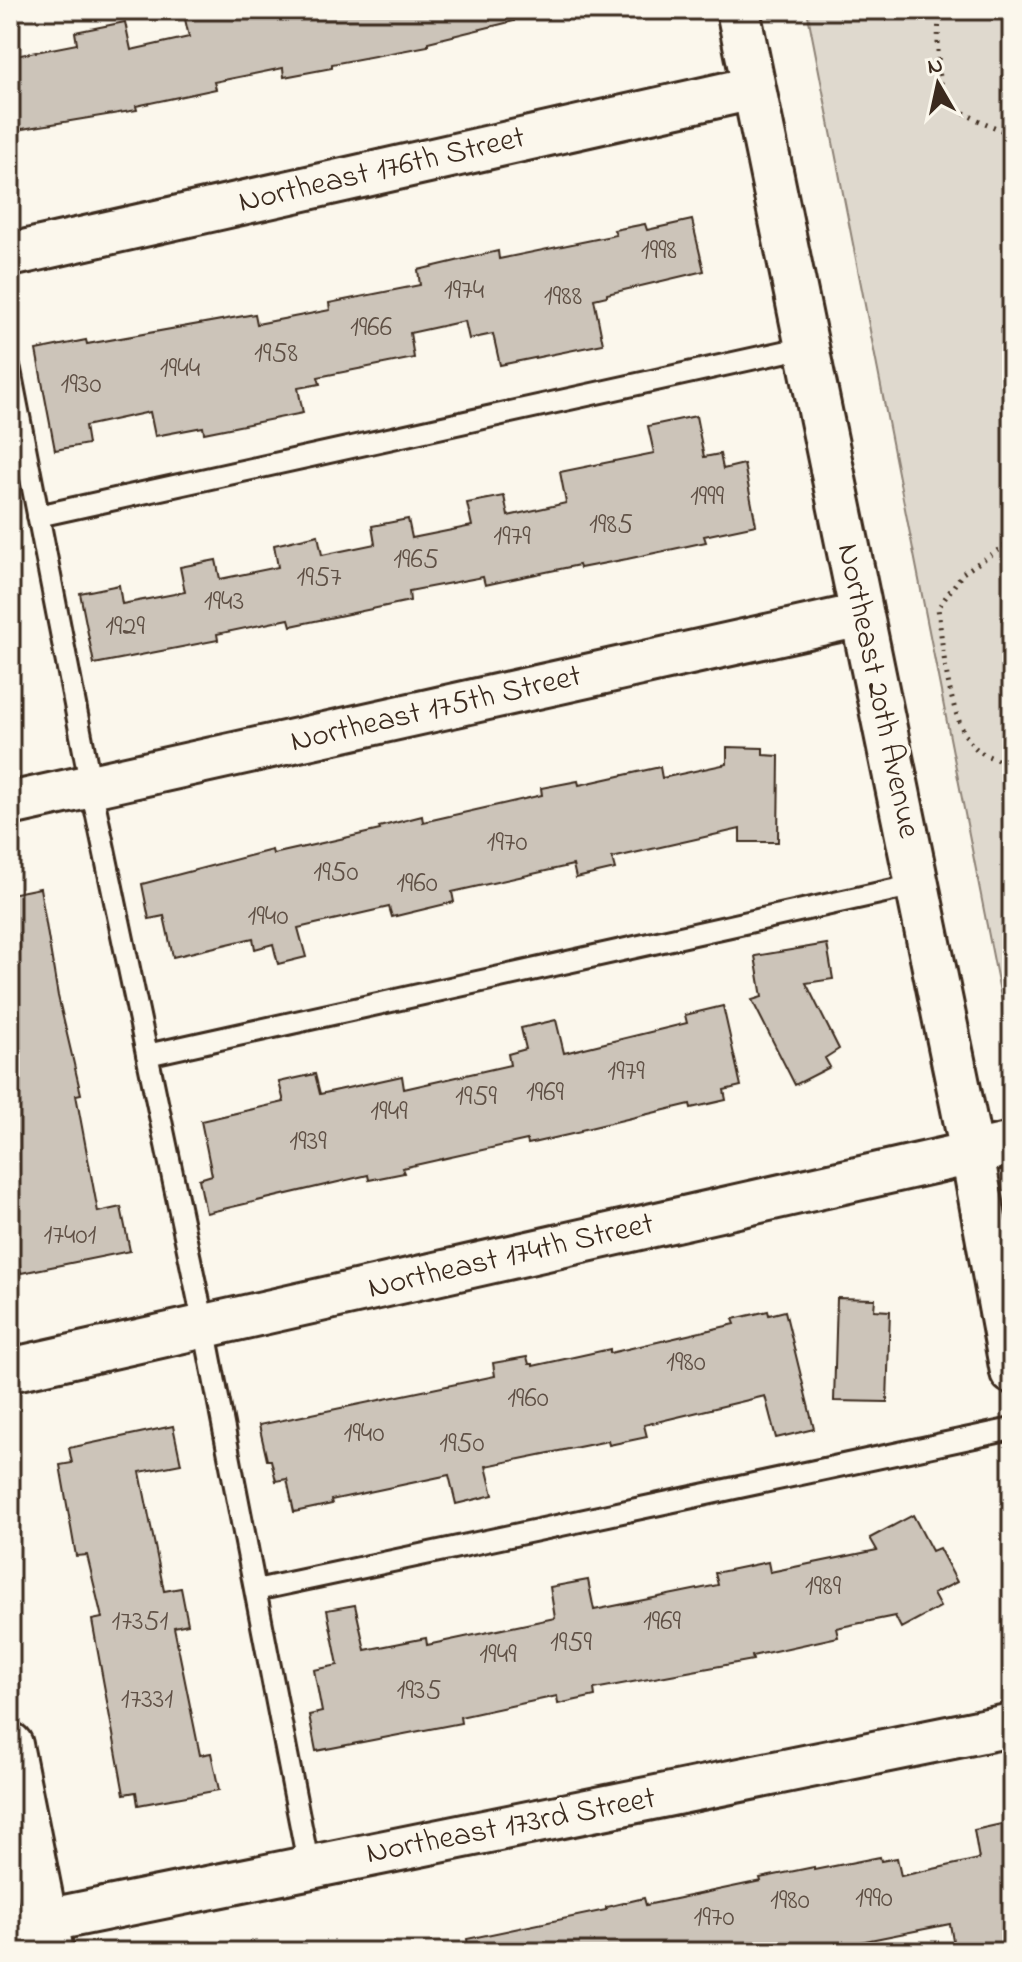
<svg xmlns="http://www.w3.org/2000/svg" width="1022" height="1962" viewBox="0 0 1022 1962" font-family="'Indie Flower',sans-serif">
<rect width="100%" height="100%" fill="#fbf7ec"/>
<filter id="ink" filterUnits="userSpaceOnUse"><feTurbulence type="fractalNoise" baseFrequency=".0125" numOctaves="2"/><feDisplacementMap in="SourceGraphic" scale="16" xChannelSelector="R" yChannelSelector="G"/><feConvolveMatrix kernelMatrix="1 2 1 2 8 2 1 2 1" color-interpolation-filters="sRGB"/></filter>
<g filter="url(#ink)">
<path fill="#dfd9ce" stroke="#8d8276" stroke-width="2" d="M807,10H1012V1053Z"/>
<path fill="#ccc4b9" stroke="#3b2a1e" stroke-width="2" d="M183,10H513L514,21L428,42V46L332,64V68L284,77L283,68L214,82L216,89L136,106L137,110L10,131V57L77,44L75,32L125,22L131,50L189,37Z
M692,220L704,271L607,294V296L594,299L603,344L500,365L493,334L469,339L465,321L410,333L414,358L318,377L320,384L298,388L303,413L204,433L203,427L155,436L150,412L85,426L88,444L55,450L36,350L86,340L87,344L255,314L257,324L330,310L329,303L420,285L418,270L498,251L499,259L616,235L614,230L645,224L647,230Z
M696,416L704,457L720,454L723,469L744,464L756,525L704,536L706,542L627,559L580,568L579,565L485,585L483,577L409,591L410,601L291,626L289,619L217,634L218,640L94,664L80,593L119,585L122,604L185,592L180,567L216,560L220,579L278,567L274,545L318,535L322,555L375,544L372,526L408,519L412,538L472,526L467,503L504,496L508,516L566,503L560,472L654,453L648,426Z
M727,747L763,748V755L779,756L778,842H740V829L612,858L615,869L576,878L573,865L452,892L454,902L392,917L389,907L298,928L306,957L278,964L273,944L255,949L253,938L173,957L164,916L149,919L142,884L272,850L273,854L380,830L379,827L422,816L423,822L542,795L541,788L578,781L579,785L660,767L662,778L727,764Z
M40,888L58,996L81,1094L76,1095L98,1212L121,1207L130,1251L21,1273L10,1220V894Z
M827,944L833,979L806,983L839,1049L825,1058L830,1067L795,1085L752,1000L762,997L755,956Z
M723,1006L741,1086L724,1090L726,1100L691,1108L690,1104L581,1130V1132L528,1144L527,1140L402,1168L404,1173L369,1180L368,1175L206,1213L199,1179L212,1175L201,1121L284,1102L279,1082L315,1074L320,1094L402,1076L404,1089L510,1065L508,1054L526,1049L521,1028L556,1020L564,1053L687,1023L685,1015Z
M837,1298L875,1299L874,1310L890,1311L887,1402L834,1401Z
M768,1311L769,1315L785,1311L814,1429L776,1438L765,1396L644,1425L647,1437L609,1445L608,1441L486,1466L493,1495L456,1504L449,1475L331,1500L332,1504L294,1512L287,1479L276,1481L271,1460H267L259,1425L495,1376L493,1363L527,1357L529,1364H533V1366L610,1349V1353L735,1324L733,1319Z
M173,1426L181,1464L140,1472L164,1591L181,1588L188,1624L174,1627L200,1755L211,1753L219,1790L138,1805L136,1792L124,1794L92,1620L102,1618L87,1555L76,1556L60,1465L72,1463L69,1448Z
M913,1515L932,1551L939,1548L957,1582L933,1594L940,1607L901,1628L895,1616L836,1628L838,1637L752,1656L753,1660L594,1689L595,1696L558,1704L557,1696L460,1717L461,1723L316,1751L309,1715L322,1712L314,1670L338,1665L327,1610L355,1605L365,1650L426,1638L427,1645L555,1618L550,1587L588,1580L594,1610L718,1585L715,1573L768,1562L770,1572L877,1550L870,1538Z
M1006,1823L1012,1855V1943L955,1952L950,1924L830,1948L831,1952H469L467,1939L606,1910V1907L644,1898L646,1905L761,1881L760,1878L814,1867V1870L880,1857L881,1861L897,1858L901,1876L979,1859L974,1830Z"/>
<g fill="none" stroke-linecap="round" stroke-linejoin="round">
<g stroke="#3b2a1e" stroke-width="26">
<path id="lane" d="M10,370L91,787L204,1326L309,1868
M38,516L806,347
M147,1055L916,885
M256,1590L1012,1429"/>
</g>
<g stroke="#3b2a1e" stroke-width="48">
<path id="street" d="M738,10L972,1153L1012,1372
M10,255L753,88
M10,804L861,615
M10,1370L1012,1144
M10,1928L1012,1725"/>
</g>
<g stroke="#3b2a1e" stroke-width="50">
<path id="secondary" d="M10,1745L51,1952"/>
</g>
<path stroke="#3b2a1e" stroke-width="5" stroke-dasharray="2 6" stroke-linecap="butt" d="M939,10C939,35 932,91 955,107C971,119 994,126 1012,135
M1012,541L963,573L938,608C942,642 949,729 978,750C987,757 1001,761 1012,765
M1005,546L1012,587"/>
<use href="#lane" stroke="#fbf7ec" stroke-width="20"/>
<use href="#street" stroke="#fbf7ec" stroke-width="42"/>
<use href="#secondary" stroke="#fbf7ec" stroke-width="44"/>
</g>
</g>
<g text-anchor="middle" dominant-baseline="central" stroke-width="8" stroke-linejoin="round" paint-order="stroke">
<g font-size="28" fill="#5f5045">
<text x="659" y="251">1998</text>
<text x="464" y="291">1974</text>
<text x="563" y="297">1988</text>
<text x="371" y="328">1966</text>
<text x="276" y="354">1958</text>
<text x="180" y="369">1944</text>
<text x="81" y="385">1930</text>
<text x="707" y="497">1999</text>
<text x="611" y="525">1985</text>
<text x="512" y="537">1979</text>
<text x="416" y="560">1965</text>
<text x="319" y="578">1957</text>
<text x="224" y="602">1943</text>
<text x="125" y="627">1929</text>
<text x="507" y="843">1970</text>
<text x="336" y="873">1950</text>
<text x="417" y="884">1960</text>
<text x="268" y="917">1940</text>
<text x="626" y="1072">1979</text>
<text x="545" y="1093">1969</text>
<text x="476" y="1097">1959</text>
<text x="389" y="1112">1949</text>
<text x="308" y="1142">1939</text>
<text x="70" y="1236">17401</text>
<text x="686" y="1363">1980</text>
<text x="528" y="1399">1960</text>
<text x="364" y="1434">1940</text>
<text x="462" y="1444">1950</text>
<text x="823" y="1587">1989</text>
<text x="140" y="1622">17351</text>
<text x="662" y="1622">1969</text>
<text x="571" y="1643">1959</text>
<text x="498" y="1655">1949</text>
<text x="419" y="1691">1935</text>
<text x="147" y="1700">17331</text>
<text x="874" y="1899">1990</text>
<text x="790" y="1901">1980</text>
<text x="714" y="1918">1970</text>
</g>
<g font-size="32" fill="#3b2a1e" stroke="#fbf7ec">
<text transform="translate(382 171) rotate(-13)">Northeast 176th Street</text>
<text transform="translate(877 691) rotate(78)">Northeast 20th Avenue</text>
<text transform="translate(436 710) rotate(-13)">Northeast 175th Street</text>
<text transform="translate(511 1257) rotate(-13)">Northeast 174th Street</text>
<text transform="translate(511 1827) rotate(-11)">Northeast 173rd Street</text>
</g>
</g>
<rect width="1022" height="1962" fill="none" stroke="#fbf7ec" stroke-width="40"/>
<rect x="20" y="20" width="982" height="1922" fill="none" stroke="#3b2a1e" stroke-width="3" filter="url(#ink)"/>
<g transform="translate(938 84) rotate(351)" stroke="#fbf7ec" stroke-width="6" paint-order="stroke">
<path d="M0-6L14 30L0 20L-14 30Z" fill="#3b2a1e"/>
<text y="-12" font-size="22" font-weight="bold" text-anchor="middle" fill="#3b2a1e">N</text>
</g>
</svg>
